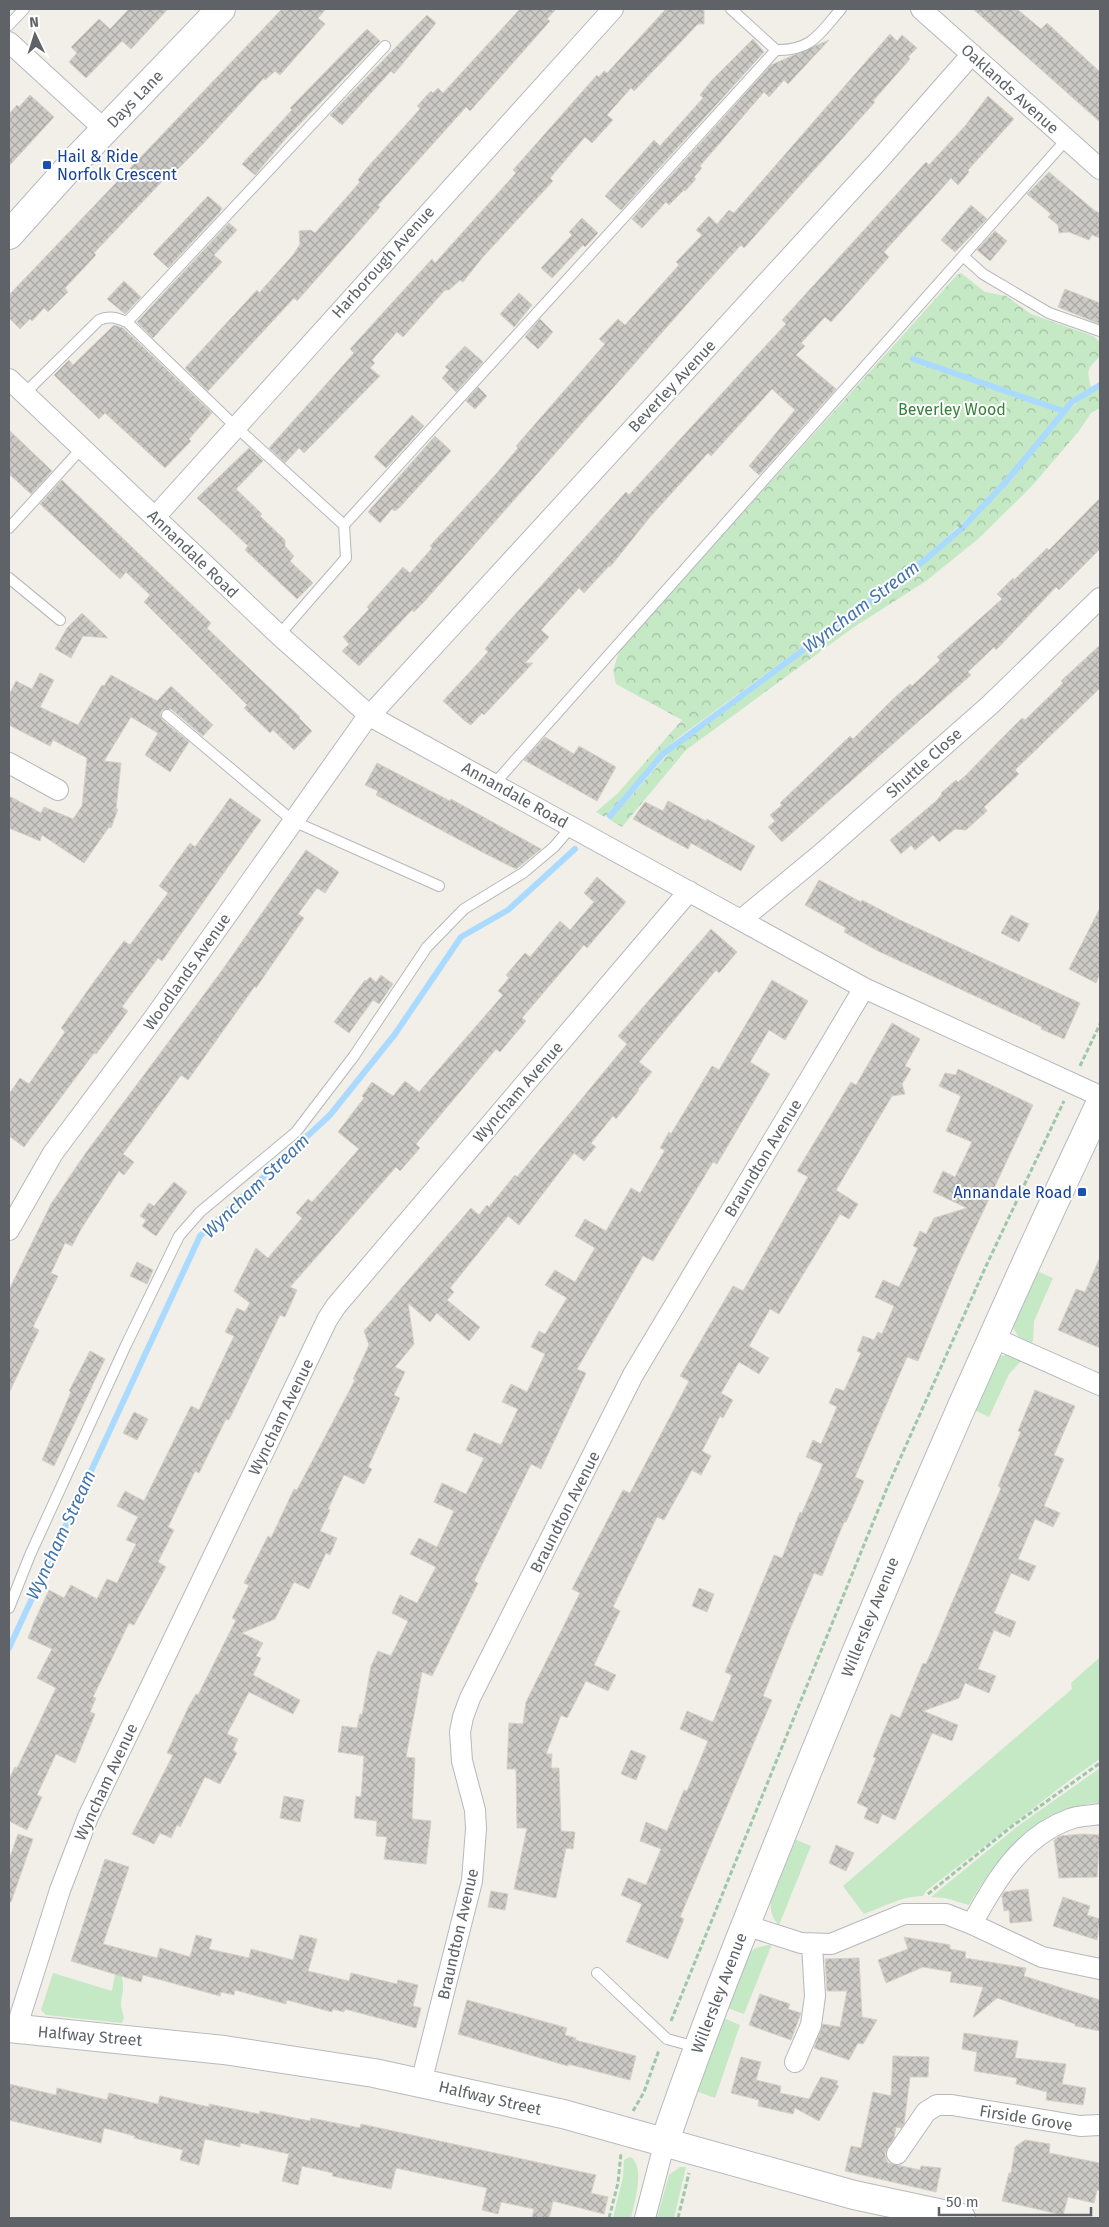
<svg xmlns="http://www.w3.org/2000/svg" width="1109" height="2227" viewBox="0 0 1109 2227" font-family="'Fira Sans',sans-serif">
<defs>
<pattern id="forest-crowns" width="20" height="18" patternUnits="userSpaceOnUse" patternTransform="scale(1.25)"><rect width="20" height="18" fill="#c5e8c5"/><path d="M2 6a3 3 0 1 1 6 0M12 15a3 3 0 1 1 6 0" fill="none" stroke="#a3c0a4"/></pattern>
<pattern id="building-cross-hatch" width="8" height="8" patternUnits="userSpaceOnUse" patternTransform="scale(1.25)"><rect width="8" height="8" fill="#cccac5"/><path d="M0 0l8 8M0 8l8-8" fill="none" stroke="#a9a8a4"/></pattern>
</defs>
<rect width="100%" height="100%" fill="#f1efe8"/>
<path fill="#c5e8c5" d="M1039,1272L1053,1278L1034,1321L1033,1341L1030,1344L1018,1336L1010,1323L1035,1273Z
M1012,1354L1024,1358L1009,1374L989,1417L972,1409L995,1357Z
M1100,1657V1759L1071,1779L926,1891L923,1896C902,1896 883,1907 864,1914L843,1886L1072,1689L1071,1683Z
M1100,1768V1803C1040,1805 997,1856 969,1905L945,1898L931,1897L1018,1826Z
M794,1839L811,1846L779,1925C757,1905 784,1862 794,1839Z
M772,1944L744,2014L725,2007L749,1953L756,1948Z
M122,1971C121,1977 123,1980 123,1986C123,2001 118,2000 124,2017L122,2023L46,2015L41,2010L53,1973L112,1991L115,1974Z
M721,2017L740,2025L715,2098L696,2091Z
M630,2157C646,2165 634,2204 631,2218H613L623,2177L624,2160Z
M680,2167H686L674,2218H657L669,2175Z"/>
<path fill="url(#forest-crowns)" d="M961,273L985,292L1006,296L1031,314L1093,336L1100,342V356C1088,369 1086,368 1091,387C1055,412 1041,440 1013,472C984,503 953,532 921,560L678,738L660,754L605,817L596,812L618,793L682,720L616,684L613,670L620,649L957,275Z
M1100,387V408L1091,413L1079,431L1031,487L978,539L926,581L854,627L686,750L622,827L610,820L678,743L930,558L962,530L1009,483L1059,420L1077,402Z"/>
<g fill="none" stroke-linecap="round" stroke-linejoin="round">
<path stroke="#aadaff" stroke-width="6" d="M913,359L1063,411
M610,816L663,754L926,559L961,529L1005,483L1072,402L1100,385
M9,1648L200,1236L330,1115L395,1034L461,937L508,910L575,849"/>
</g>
<path fill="url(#building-cross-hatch)" stroke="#d6d1c6" d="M129,9H168L131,49L122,41L86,78L69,62L77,53L71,47L99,19L110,29Z
M282,9H326L318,18L325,24L280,75L275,71L265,80L264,78L202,145L172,175L170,173L94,253L96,255L65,288L68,292L48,312L44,308L32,321L30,319L20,329L9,318V295Z
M520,9H556L547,19L550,21L496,82L470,111L466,107L378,205L380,207L297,301L294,298L208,391L185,368L257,290L259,293L293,255L300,244L299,231L311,230L315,233L360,182L358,180L366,169L420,109L417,106L431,91L433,93L438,88L443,93Z
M666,9H704V24H698L634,91L631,88L607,115L613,120L592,143L585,137L550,178L553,181L482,258L463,282L460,280L449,290H445L403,337L397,332L372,360L375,363L370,368L380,376L304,453L299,448L285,463L269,448L354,353L350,349L432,259L435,263L516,173L513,170L597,75L599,77L604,71L607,73Z
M973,9H1017L1041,29L1047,23L1100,72V122Z
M427,15L436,23L394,74L391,71L342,125L330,115Z
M367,29L380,41L287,137L255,175L242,164L292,110L290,108Z
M890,34L897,41L902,35L917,48L908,57L910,59L873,101L875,102L744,248L741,245L696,294L423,603L414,612L412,610L359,666L342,651L349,644L343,637L369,609L367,607L403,567L410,573L432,548L430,546L497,473L518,448L516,446L605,344L599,339L618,319L625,325L679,265L676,262L702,235L696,230L709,216L717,224L729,210L734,213Z
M753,39L764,52L621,210L605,196L654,140L660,146L703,98L700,95L712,80Z
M829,40L788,84L784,80L769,97L764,92L700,166L702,168L694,177L696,179L685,191L684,190L669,205L666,202L642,228L632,219L771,65Z
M30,95L54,117L9,166V114L17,105L19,107Z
M988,96L1014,119L968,170L969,172L958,185L951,178L934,197L884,252L889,257L831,322L825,317L801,343L805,346L796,355L836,389L759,475L749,466L795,410L772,389L711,456L708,453L650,517L610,567L609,566L584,593L579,588L541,630L549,637L525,663H533L484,715L482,713L471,725L465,721L443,701L488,652L485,649L492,640L626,492L629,495L758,354L786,324L782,320L926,162L929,165L965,126Z
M1049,172L1095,211L1100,213V238L1092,235L1089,240L1069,232L1059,233L1058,225L1048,217L1051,214L1027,194Z
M208,196L222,208L219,213L168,268L153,254Z
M971,205L987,219L955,252L941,240Z
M582,218L598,233L585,247L583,245L552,278L541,268L572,235L569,232Z
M229,223L237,230L214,255L222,262L153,338L137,322Z
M995,231L1007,241L990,261L977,250Z
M124,281L141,297L125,314L107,299Z
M1065,289L1100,303V324L1058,307Z
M519,293L532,305L514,327L500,314Z
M540,319L553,332L538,349L525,337Z
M114,325L123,328L212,413L189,439L191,441L165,468L105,413L99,419L54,375L69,360L73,365Z
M465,346L483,362L456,392L442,378L449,370L445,367Z
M478,387L487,396L475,409L466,401Z
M412,415L424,426L386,468L374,457Z
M9,430L52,471L31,494L9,474Z
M435,436L451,451L400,507L395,511L392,509L380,523L368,512Z
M249,448L263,461L236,489L262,514L260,516L285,540V546L294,556L290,561L313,583L297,599L245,550L248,546L197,498Z
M62,480L211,623L207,628L300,717L299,718L312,731L294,750L273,730L270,733L244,708L247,705L144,602L150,595L126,572L120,579L40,504Z
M1100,498V549L1059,590L1056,587L996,650L994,647L968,672L971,675L782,842L768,827L775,821L770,815L782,805L780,803L850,736L853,739L892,700L910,684L912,686L940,660L937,657L1002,599L997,594L1013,578L1014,580L1047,548L1049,550Z
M82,613L108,638L83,636L71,658L55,649L67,628Z
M1100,645V688L1015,770L1019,774L984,807L987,811L966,830L955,829L939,842L933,835L915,850L911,845L901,854L890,840L936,801L942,794L941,793L956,780L958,782L965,776L1012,728L1022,718L1025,720L1063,683L1061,681Z
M40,673L54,680L40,707L78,725L102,685L104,686L111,675L157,701L171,686L213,725L203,736L171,709L162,710L160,714L162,720L189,742L170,772L145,755L158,733L131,717L104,761L121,763L116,809H118L111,828L109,827L84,863L42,835L40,841L9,828V796L41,813L44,807L73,819L82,806L87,758L53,740L50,746L9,725V695L16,681L32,689Z
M545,737L574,754L579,746L616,767L597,801L524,760Z
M377,763L450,801L451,799L541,849L516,869L484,853L376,795L378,791L365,785Z
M230,798L261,820L162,961L158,958L122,1007L128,1011L112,1033L96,1054L94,1053L24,1147L9,1136V1094L20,1078L29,1084L65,1032L61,1028L93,983L124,941L130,945L168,893L159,886L190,843L195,847Z
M668,801L706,821L707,819L755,846L741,871L691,843L688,849L633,819L645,802L663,811Z
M306,850L339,872L325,893L317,888L298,914L304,918L256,988L255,986L188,1080L181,1075L123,1154L134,1162L124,1175L119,1171L81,1229L72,1246L65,1243L51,1273L58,1276L33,1327L39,1330L9,1393V1290L51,1204L85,1154L223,969Z
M597,877L626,902L587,948L584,945L522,1018L526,1021L500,1052L496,1049L416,1144L420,1148L400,1171L396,1167L290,1287L297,1290L285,1317L280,1315L229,1420L226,1419L199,1473L195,1471L168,1527L174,1530L158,1562L166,1567L134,1625L129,1623L93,1697L96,1698L90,1712L95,1714L75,1763L56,1754L37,1795L42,1797L27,1830L9,1821V1779L15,1767L17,1768L56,1688L37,1678L52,1649L28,1638L35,1620L49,1590L64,1598L71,1585L97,1599L107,1579L117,1583L136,1544L126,1540L138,1517L117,1506L125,1491L144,1501L191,1406L199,1410L234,1336L225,1332L237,1308L245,1312L250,1303L234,1291L256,1248L268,1258L302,1218L296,1213L308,1199L312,1202L359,1149L338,1132L364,1098L362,1096L372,1082L393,1096L405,1081L419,1092L503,995L498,991L509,978L506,975L525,953L530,957L560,921L570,930L594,902L584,893Z
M819,880L861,902L862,900L900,920L1080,1003L1064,1039L1041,1029L1042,1027L878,951L844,932L846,928L805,905Z
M1100,908V973L1096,983L1069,969Z
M1011,915L1029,924L1019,942L1001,933Z
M711,929L737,952L719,973L716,970L639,1062L652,1072L638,1089L639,1090L616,1119L613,1116L591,1143L596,1147L584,1161L574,1153L519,1225L508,1216L450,1288L454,1292L447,1300L480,1327L469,1341L437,1313L430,1322L408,1303L414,1344L395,1367L405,1372L394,1395L400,1398L368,1467L372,1469L364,1484L344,1475L328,1509L330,1510L320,1531L337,1538L330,1555L326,1553L309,1589L294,1582L275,1619L242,1633L263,1643L256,1656L261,1658L253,1675L300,1700L293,1714L249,1692L227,1734L238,1739L233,1750L237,1753L220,1784L205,1777L180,1827L177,1825L171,1838L160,1833L154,1844L132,1834L173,1755L167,1753L189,1706L196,1694L198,1695L236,1620L232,1618L249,1585L244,1583L268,1536L271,1538L294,1489L297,1490L355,1380L353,1379L369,1345L364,1331L471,1208L479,1215L487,1205L489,1207L515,1175L517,1177L627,1044L618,1036Z
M381,975L393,984L379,1004L373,1000L349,1033L334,1022L365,980L366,981L370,977L376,982Z
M772,980L808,1001L785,1040L769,1030L750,1062L770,1074L717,1164L713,1162L653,1261L643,1256L577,1369L586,1373L541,1469L531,1464L474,1581L478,1583L432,1676L422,1672L406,1757L415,1758L412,1819L431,1821L426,1864L384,1859L387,1837L376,1836L377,1821L354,1818L356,1796L361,1797L364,1756L338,1752L342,1726L357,1728L360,1714L362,1715L371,1666L378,1651L391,1656L408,1621L392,1613L400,1595L417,1603L436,1567L410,1554L419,1538L437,1547L454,1511L434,1502L442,1483L466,1494L484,1458L466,1450L474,1433L501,1445L518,1409L502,1402L511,1384L527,1392L545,1354L531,1347L539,1331L545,1334L567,1298L545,1285L555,1270L575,1282L595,1248L575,1236L585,1219L606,1231L631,1188L640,1193L665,1150L660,1148L669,1132L671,1134L712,1066L719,1070Z
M892,1023L920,1039L905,1066L911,1069L902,1084L905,1094L892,1096L836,1190L858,1204L849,1219L840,1214L779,1314L770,1309L749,1346L769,1358L759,1374L739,1362L721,1393L733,1400L723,1418L720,1416L702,1451L711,1456L701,1475L692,1470L664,1520L657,1517L613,1607L620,1611L594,1665L616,1675L608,1691L586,1681L567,1718L561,1715L546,1754H552L551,1768H559L561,1831L575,1832L573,1849L566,1848L556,1898L514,1889L527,1828H517L516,1769H507L509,1723L523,1724L526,1702L580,1593L572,1589L623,1490L630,1493L689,1381L680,1376L733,1286L743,1291L808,1177L797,1171L851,1082L856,1085Z
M958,1069L1033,1105L958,1265L918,1361L907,1357L855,1477L864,1481L846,1522H844L822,1576L814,1573L788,1634L763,1696L772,1700L680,1917L684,1919L668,1959L626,1942L642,1904L621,1895L628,1878L646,1885L661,1849L640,1841L646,1822L667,1831L684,1790L687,1791L708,1741L680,1729L687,1711L713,1722L732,1675L725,1672L774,1555L782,1558L800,1512L802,1513L823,1464L806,1457L813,1440L821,1444L829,1426L837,1407L829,1403L836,1388L844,1391L861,1353L857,1351L863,1336L874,1340L878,1332L882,1334L894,1306L875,1297L883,1280L899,1287L918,1248L913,1246L920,1231L926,1234L934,1218L967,1208L933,1192L943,1171L955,1177L972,1142L946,1131L961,1096L939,1086L945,1073L956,1075Z
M174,1182L187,1192L156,1236L142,1226L146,1220L140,1216L149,1203L154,1206Z
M1100,1257V1348L1058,1330L1076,1289L1085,1292Z
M137,1262L153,1270L147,1284L130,1276Z
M90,1351L105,1359L54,1466L42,1460L71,1392L69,1391Z
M1035,1390L1075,1406L1054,1455L1064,1459L1044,1506L1060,1513L1053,1527L1035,1519L1018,1559L1036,1566L1029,1581L1011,1573L994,1613L1016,1622L1010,1637L994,1630L978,1669L996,1676L989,1693L965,1683L959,1698L923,1711L958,1725L952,1741L932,1733L895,1820L882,1814L878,1824L864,1818L868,1808L857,1803L876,1758L873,1757L891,1714L900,1718L923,1663L926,1664L1001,1488L998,1486L1021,1432L1018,1431Z
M134,1412L148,1419L137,1440L123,1433Z
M699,1588L714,1594L707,1612L692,1606Z
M631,1750L646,1756L636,1780L621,1774Z
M284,1796L304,1800L300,1822L280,1818Z
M18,1834L33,1839L11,1902H9V1860Z
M1082,1834L1100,1835L1097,1877L1059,1878L1054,1840L1060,1836Z
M836,1845L854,1853L846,1871L829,1863Z
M105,1859L129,1867L103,1944L157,1958L160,1948L190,1957L196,1935L212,1939L209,1949L249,1958L251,1949L293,1960L300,1935L317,1939L308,1971L349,1981L351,1973L397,1984L398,1980L418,1985L413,2006L421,2008L416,2028L345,2009L344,2012L333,2009L332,2012L287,2000L286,2004L235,1990L234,1995L221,1992L220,1996L143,1975L141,1982L71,1961Z
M1028,1889L1032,1921L1010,1923L1009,1910L1004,1911L1002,1896L1004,1892Z
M491,1891L508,1894L505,1910L488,1907Z
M1063,1897L1090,1906L1087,1915L1100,1919L1097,1940L1053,1926Z
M904,1937L950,1945V1949L966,1952L965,1958L1026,1968L1024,1976L1100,2000V2031L1075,2026V2024L997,1998L973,2018L983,1987L950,1982L952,1972L923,1967L886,1983L878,1960L908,1949Z
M859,1958L862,2017L877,2020L863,2044L858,2043L849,2060L814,2048L823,2024L840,2027L847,1991H827L825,1959Z
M760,1994L790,2004L788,2009L801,2013L791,2040L749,2025Z
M467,2000L567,2028L565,2035L576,2038L575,2040L636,2056L630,2080L568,2064V2066L458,2034Z
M964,2033L1018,2041L1015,2058L1066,2064L1062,2084L1086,2088L1083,2105L1046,2100L1047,2092L1016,2084L1017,2078L974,2071L977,2052L962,2049Z
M893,2056L929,2057L928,2077H910L904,2124L901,2128L896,2127L894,2138L885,2153L886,2159L888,2163L920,2170L921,2166L941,2168L936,2192L845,2171L851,2146L861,2148L873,2092L891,2096Z
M741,2057L761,2062L756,2080L781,2086L780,2093L809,2099L821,2077L838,2081L836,2085L839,2086L819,2121L795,2108L793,2114L758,2106L759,2100L731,2093Z
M9,2084L56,2095L57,2088L107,2100L109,2093L158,2104L160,2096L209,2107V2104L259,2114L260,2111L310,2121L311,2118L360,2128L361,2124L596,2175L591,2193L608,2197L604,2214L553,2201L549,2218H532L534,2209L501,2202L498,2214L482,2210L487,2188L396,2168L391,2189L332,2176L333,2173L302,2166L298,2185L282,2181L289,2154L240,2143V2147L205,2139L199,2165L180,2160L183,2150L134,2138L135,2136L104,2128L101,2143L9,2120Z
M1025,2140L1050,2144L1049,2153L1100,2163V2191L1097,2190L1094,2203L1068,2197L1063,2215L1002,2201L1009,2173H1011L1015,2147Z"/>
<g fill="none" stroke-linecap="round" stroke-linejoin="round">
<g stroke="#b5b8bc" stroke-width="12">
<path id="lane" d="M9,25L24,9
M776,50C812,51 820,33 841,9
M963,256L983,274L1049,313L1100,331
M127,322L385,46
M24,394L99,320C109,315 117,318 127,322L235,426L344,525
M9,528L82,448
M9,578L60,620
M279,635L346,558L344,525L776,50L731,9
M167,715L293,821L439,886
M495,783L1066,140
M9,1608L30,1555L126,1345L179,1236L200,1212L296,1132L354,1056L427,947L464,909L523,873L554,847L572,826
M597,1973L667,2039L696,2047"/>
</g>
<g stroke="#b5b8bc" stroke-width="22">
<path id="street" d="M921,9L1100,169
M9,42L105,130
M9,379L279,635L370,716L864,988L1100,1096
M155,517L613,9
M9,763L58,790
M741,920L821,854L991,704L1100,598
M9,1230L53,1153L151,1022L363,723L878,161L972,54
M992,1337L1100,1385
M972,1924C995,1881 1022,1836 1070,1819C1079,1815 1091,1816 1100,1814
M745,1925L801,1943L831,1944L904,1914H946L972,1924L1042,1957L1100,1969
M16,2029L60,1890L88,1817L327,1320L336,1306L689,891
M795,2062L811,2025L815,1996L812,1945
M421,2083L472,1881L476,1829L475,1810L462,1761L460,1732L463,1717L470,1698L633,1375L864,988
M897,2154L926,2112L937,2105H952L1080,2126L1100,2125
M645,2218L665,2141"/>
</g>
<g stroke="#b6babf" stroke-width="30">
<path id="secondary" d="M9,235L76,160L221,9
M9,2028L224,2050L374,2073L563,2114L854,2195L961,2218
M665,2141C702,2032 745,1926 788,1819C885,1577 989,1339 1100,1104"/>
</g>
<path stroke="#9cc7a9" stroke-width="3" stroke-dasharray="5 2.5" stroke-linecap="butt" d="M958,524L964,530
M1080,1066L1100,1024
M928,1894L1011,1827L1100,1763
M671,2021L887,1488L986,1266L1064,1101
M633,2111L644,2092L659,2050
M609,2218L618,2183L621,2153
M678,2218L689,2173"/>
<use href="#lane" stroke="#fff" stroke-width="10"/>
<use href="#street" stroke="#fff" stroke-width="20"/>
<use href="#secondary" stroke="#fff" stroke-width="28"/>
</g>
<g fill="#1a4fb4" stroke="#fff" stroke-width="2">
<rect x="42" y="160" width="10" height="10" rx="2.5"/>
<rect x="1077" y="1187" width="10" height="10" rx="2.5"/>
</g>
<g text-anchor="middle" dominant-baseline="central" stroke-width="4" stroke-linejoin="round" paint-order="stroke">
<g font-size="16" fill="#5f6368" stroke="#fff">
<text transform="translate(1010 89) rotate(42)">Oaklands Avenue</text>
<text transform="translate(135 99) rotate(-46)">Days Lane</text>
<text transform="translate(383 262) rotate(-48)">Harborough Avenue</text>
<text transform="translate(672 386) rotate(-47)">Beverley Avenue</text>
<text transform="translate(193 554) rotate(44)">Annandale Road</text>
<text transform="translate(924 763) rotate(-42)">Shuttle Close</text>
<text transform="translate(515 795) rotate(29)">Annandale Road</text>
<text transform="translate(187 972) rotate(-55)">Woodlands Avenue</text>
<text transform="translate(518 1092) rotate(-49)">Wyncham Avenue</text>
<text transform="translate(763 1158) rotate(-59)">Braundton Avenue</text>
<text transform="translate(281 1417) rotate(-64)">Wyncham Avenue</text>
<text transform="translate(565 1512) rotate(-63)">Braundton Avenue</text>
<text transform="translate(870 1617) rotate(-68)">Willersley Avenue</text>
<text transform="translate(106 1782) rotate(-65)">Wyncham Avenue</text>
<text transform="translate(458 1934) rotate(-77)">Braundton Avenue</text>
<text transform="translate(719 1993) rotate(-69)">Willersley Avenue</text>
<text transform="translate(90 2036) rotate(5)">Halfway Street</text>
<text transform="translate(490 2098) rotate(13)">Halfway Street</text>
<text transform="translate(1026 2118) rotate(9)">Firside Grove</text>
</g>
<g font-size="16" fill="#164399" stroke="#fff" text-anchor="start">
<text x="57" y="156">Hail &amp; Ride<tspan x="57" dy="18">Norfolk Crescent</tspan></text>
<text x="1072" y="1192" text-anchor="end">Annandale Road</text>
</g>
<g font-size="16" fill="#348238" stroke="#fff">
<text x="952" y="409">Beverley Wood</text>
</g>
<g font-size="18" font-style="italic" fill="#4174aa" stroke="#fff">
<text transform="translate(861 607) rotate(-37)">Wyncham Stream</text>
<text transform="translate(256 1186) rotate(-44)">Wyncham Stream</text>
<text transform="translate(61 1535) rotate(-65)">Wyncham Stream</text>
</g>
</g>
<rect width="1109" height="2227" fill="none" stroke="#5f6368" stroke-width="20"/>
<g transform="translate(35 35) rotate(356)" stroke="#ffffff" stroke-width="4" paint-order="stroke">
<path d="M0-4L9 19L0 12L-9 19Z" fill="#5f6368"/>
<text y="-8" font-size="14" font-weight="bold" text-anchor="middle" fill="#5f6368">N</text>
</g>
<path d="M939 2207v8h152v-8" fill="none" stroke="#5f6368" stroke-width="2.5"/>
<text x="946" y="2207" font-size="15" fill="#5f6368" stroke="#ffffff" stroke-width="4" paint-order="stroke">50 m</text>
</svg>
